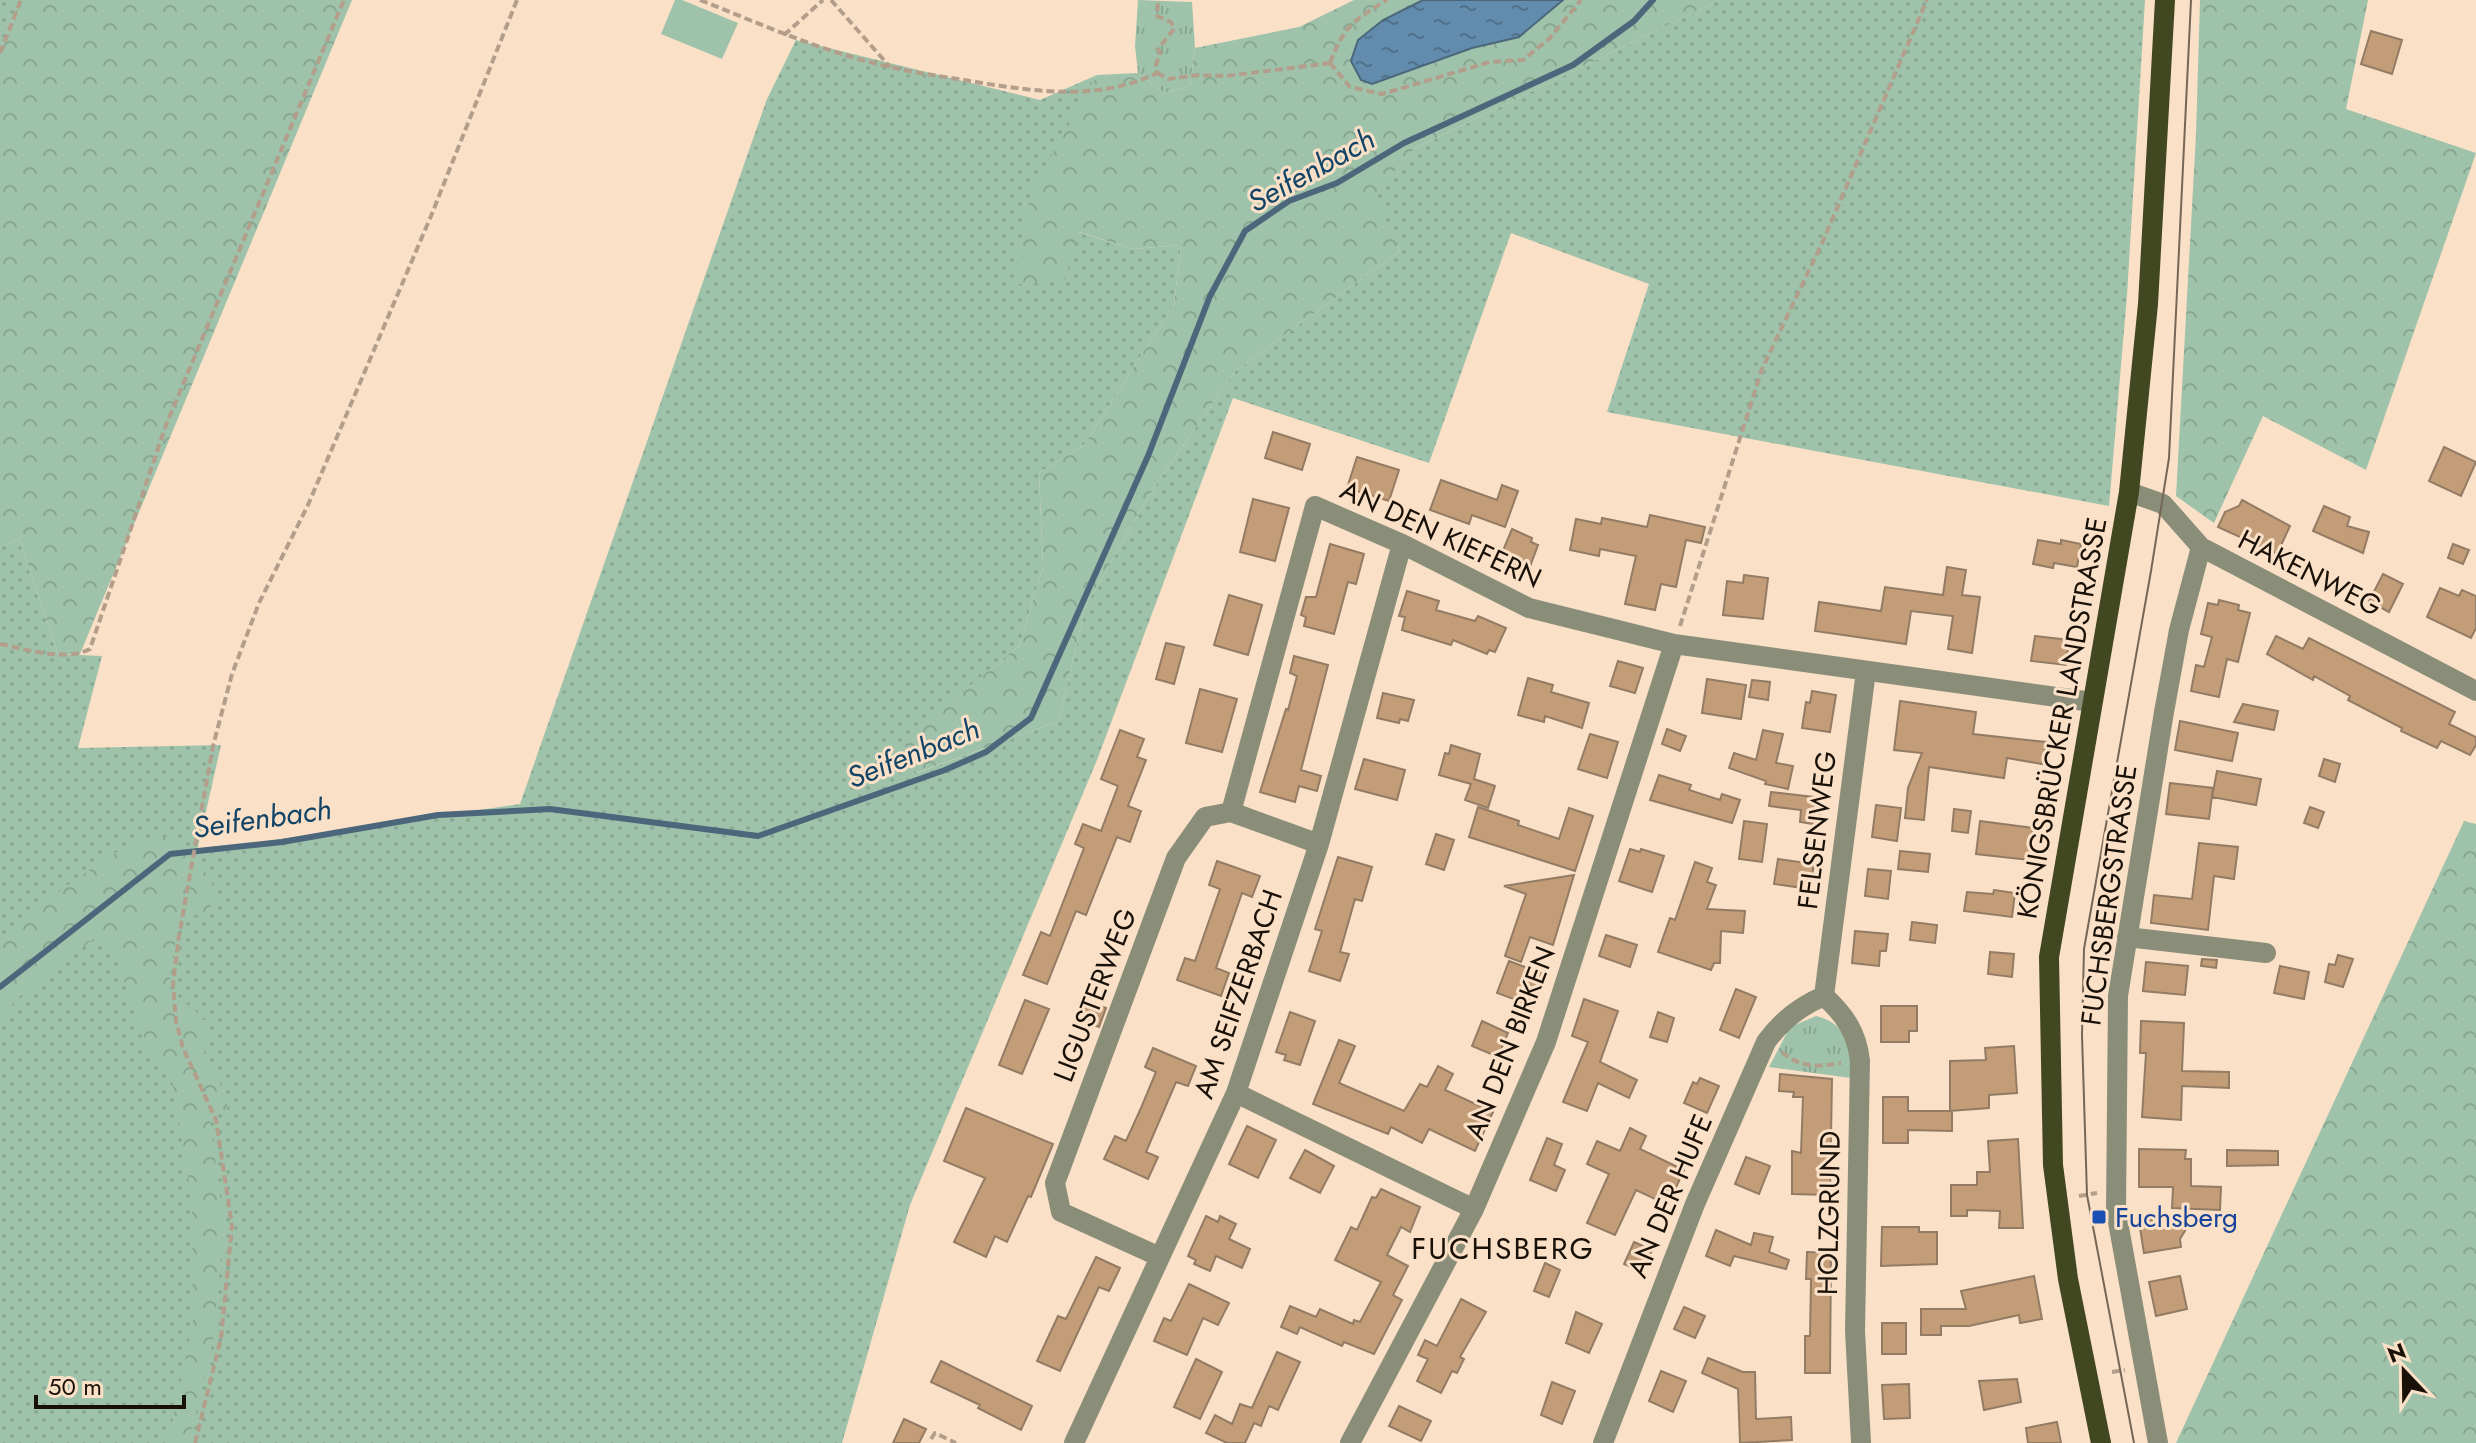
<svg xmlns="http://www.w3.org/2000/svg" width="2476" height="1443" viewBox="0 0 2476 1443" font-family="Jost,sans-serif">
<defs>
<pattern id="grass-dots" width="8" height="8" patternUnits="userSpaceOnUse" patternTransform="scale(2)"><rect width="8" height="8" fill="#9ec2aa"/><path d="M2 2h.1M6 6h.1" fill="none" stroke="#88a691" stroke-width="1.8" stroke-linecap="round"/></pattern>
<pattern id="forest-crowns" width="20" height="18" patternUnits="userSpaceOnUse" patternTransform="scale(2)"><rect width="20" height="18" fill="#9ec2aa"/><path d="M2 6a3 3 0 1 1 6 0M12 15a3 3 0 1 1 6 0" fill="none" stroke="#88a691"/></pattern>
<pattern id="park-tufts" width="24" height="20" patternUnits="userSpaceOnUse" patternTransform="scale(2)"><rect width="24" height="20" fill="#9ec2aa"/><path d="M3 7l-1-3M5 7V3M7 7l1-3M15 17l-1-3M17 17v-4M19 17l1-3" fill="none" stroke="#88a691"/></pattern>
<pattern id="water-ripples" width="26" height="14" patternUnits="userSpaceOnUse" patternTransform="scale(2)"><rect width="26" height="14" fill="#628cad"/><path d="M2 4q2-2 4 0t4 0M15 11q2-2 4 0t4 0" fill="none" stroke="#50718b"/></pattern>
</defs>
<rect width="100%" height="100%" fill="#fae0c7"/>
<path fill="url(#grass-dots)" d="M0,0H20L0,50Z
M1719,0H2145L2127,295L2109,506L1607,412L1649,284L1511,233L1429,463L1233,398L1097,760L910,1205L842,1443H0V547L19,539L58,654L102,656L78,748L221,745L197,851L520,804L767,99L796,40L1040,100L1097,75L1085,98L1078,232L1133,249L1181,245L1174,304L1084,445L1039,473L1043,567L1019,646L904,741L917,773L1059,721L1085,607L1155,486L1235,371L1400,251L1373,195L1414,149Z"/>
<path fill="url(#forest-crowns)" d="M20,0H352L80,654H58L19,539L0,547V50Z
M1354,0H1423L1383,20L1472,48L1519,37L1563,0H1719L1414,149L1374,195L1400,251L1235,371L1155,486L1085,607L1059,721L916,773L903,741L1019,646L1043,567L1039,473L1084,445L1174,304L1181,245L1133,249L1079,232L1065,279L1012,285L1031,192L1097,75L1138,73L1164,93L1190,86L1195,48L1299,27Z
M2200,0H2368L2346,109L2476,153L2366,470L2263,416L2214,523L2176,496L2196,135Z
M2464,821L2476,824V1443H2176Z
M166,836C188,852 213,872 217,900L202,914L179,918L168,988L209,1023L210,1041L202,1057L218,1077L228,1107L210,1121L224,1226L213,1339L189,1443H168L193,1322L192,1201L172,1079L150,1053L112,947L93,939L16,999L0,1022V946L63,888L132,842Z"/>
<path fill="url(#park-tufts)" d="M1138,0L1192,2L1195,48L1190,86L1164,93L1138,73L1135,46Z
M1816,1016C1849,1024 1852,1050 1851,1078L1769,1067L1790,1027Z"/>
<path fill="#9ec2aa" d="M675,0H682L738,23L722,59L661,34Z"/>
<path fill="url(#water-ripples)" stroke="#4c677b" stroke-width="2" d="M1423,0H1563L1519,37L1472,48L1372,84L1361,80L1351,61L1358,40L1383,20Z"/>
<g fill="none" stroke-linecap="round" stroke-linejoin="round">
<path stroke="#4c677b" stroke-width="6" d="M0,987L170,854L282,842L438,815L550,809L758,836L945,770L986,752L1031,718L1148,456L1210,296L1245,231L1289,201L1337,183L1404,143L1573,65L1634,21L1653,0"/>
</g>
<path fill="#c39d78" stroke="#937b64" stroke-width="2" d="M2371,31L2402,40L2392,74L2361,64Z
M1273,432L1310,444L1302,470L1265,458Z
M2444,447L2476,462L2461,496L2429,481Z
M1357,457L1399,470L1389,501L1347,488Z
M1441,480L1497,500L1502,485L1518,491L1505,527L1472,515L1469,524L1430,510Z
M1253,499L1289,508L1275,561L1240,552Z
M2242,500L2290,526L2277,554L2218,527L2225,512L2239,506Z
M2324,506L2350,517L2347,526L2369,532L2363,553L2313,531Z
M1650,515L1705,527L1701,543L1686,540L1676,587L1661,584L1655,610L1625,604L1636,556L1600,549L1599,556L1570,550L1576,519L1601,524L1602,518L1647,527Z
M1512,529L1532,538L1531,542L1538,545L1528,572L1499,560Z
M2038,540L2061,544V540L2081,544L2077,567L2054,563L2053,568L2033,564Z
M1330,544L1364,554L1356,584L1348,582L1334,634L1304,626L1306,617L1301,615L1306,597H1316Z
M2453,544L2469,550L2463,564L2448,558Z
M1947,567L1966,570L1962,595L1980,597L1972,653L1948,649L1953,616L1911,611L1906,644L1815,631L1819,602L1881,611L1885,587L1943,595Z
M2383,574L2403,584L2389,612L2369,601Z
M1744,575L1768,578L1763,619L1723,615L1727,581L1743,583Z
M2440,588L2459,596L2462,590L2476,596V628L2471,638L2427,617Z
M1407,591L1439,601L1436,610L1475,621L1478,616L1506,628L1495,652L1489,650L1487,654L1453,640L1451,645L1402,630L1405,617L1399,616Z
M1229,595L1262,605L1248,655L1214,645Z
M2219,600L2239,605L2238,610L2250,613L2238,662L2227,659L2219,697L2191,691L2196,665L2204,667L2212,637L2201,634L2208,603L2218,605Z
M2035,636L2069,640L2066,665L2031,661Z
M2276,636L2303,649L2309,638L2455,712L2449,724L2476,737V745L2470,755L2441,741L2437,748L2401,731L2402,728L2348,700L2350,696L2314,676L2313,680L2267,654Z
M1166,643L1184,647L1174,684L1156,679Z
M1294,656L1328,665L1301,770L1321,776L1317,791L1299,786L1295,802L1260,792L1286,709L1288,710L1297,676L1290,673Z
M1618,661L1643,668L1635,693L1610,686Z
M1528,678L1553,685L1551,692L1589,703L1582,728L1545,716L1544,722L1518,715Z
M1707,679L1746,685L1741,719L1702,713Z
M1752,680L1770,682L1768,700L1749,697Z
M1200,689L1237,699L1222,752L1186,743Z
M1812,691L1836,695L1830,732L1802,728L1806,702L1810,703Z
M1383,693L1414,700L1408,721L1400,719L1399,723L1377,718Z
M1900,701L1976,712L1973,734L2046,742L2042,764L2007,758L2004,778L1929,767L1924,820L1905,818L1908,788L1922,753L1894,750Z
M2243,704L2278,711L2274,730L2234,722Z
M2180,721L2238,733L2232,761L2175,750Z
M1667,729L1686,736L1680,751L1662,744Z
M1120,730L1144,739L1137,757L1146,760L1128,806L1141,811L1130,842L1117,837L1086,915L1076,911L1047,984L1023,975L1041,932L1050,936L1084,848L1075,844L1083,824L1101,831L1118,786L1101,779Z
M1763,730L1783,734L1776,763L1793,766L1788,789L1765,784L1766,781L1729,768L1734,753L1756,760Z
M1590,734L1618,742L1607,778L1578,769Z
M1451,745L1480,754L1474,779L1495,786L1488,808L1465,800L1471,784L1439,775L1445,753L1449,754Z
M1364,759L1405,770L1397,800L1355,789Z
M2324,759L2340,764L2335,782L2319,776Z
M2217,771L2261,779L2256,805L2212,797Z
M1659,775L1691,785L1689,790L1720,800L1722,794L1740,800L1732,823L1650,800Z
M2170,783L2213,788L2209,819L2166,814Z
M1771,792L1822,798L1819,825L1800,822L1801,810L1769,806Z
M1876,805L1901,808L1897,841L1872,837Z
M1478,807L1519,821L1518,825L1559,839L1569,808L1593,816L1575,871L1469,837Z
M2310,807L2324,812L2318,828L2304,823Z
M1954,809L1971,811L1968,833L1952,831Z
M1744,821L1767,824L1762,862L1739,859Z
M1980,821L2033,828L2029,860L1976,854Z
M1436,834L1454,840L1444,870L1426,864Z
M2199,843L2238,847L2234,879L2214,876L2208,930L2151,923L2154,895L2192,899Z
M1630,849L1640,852L1641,849L1664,856L1652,892L1619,881Z
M1900,851L1930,854L1928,872L1898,869Z
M1338,857L1372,867L1362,901L1355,899L1340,952L1349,954L1340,981L1309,971L1322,931L1315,929Z
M1778,859L1814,864L1810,889L1774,884Z
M1217,861L1260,876L1252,897L1242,893L1216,968L1229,973L1221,996L1177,980L1185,958L1195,961L1220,889L1209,885Z
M1695,862L1712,868L1707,882L1716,885L1707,909L1745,911L1743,933L1721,931L1720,963H1714L1711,970L1658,952L1670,918L1675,920Z
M1868,869L1891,871L1888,899L1865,896Z
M1574,875L1553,945L1530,937L1521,962L1505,956L1526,894L1504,886Z
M1994,890L2015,893L2012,917L1964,911L1967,892L1993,894Z
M1912,922L1937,925L1935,943L1910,940Z
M1855,931L1888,934L1886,951H1880L1879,966L1852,963Z
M1606,935L1637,945L1630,967L1599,956Z
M1990,952L2014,954L2012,977L1988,974Z
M2338,955L2353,959L2343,987L2325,982L2329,964L2335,965Z
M2202,959L2217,960L2216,968L2201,966Z
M1509,961L1544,974L1533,1006L1497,993Z
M2146,962L2188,966L2185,995L2143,991Z
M2280,966L2309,972L2304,999L2274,993Z
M1736,989L1756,997L1739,1038L1720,1030Z
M1083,999L1106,1008L1099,1027L1075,1018Z
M1584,999L1618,1011L1600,1062L1637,1080L1629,1098L1598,1083L1587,1111L1563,1102L1588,1042L1572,1036Z
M1025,1000L1049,1009L1022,1074L999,1065Z
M1881,1006H1917V1031H1909V1042H1881Z
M1290,1012L1315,1021L1300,1065L1284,1060L1286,1055L1276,1052Z
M1658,1012L1674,1018L1667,1042L1650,1037Z
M1482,1021L1508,1033L1498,1057L1472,1046Z
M2141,1021L2184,1023L2182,1071L2229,1072V1088L2182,1086L2181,1120L2142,1117L2146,1053H2140Z
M1339,1040L1355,1046L1339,1083L1404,1111L1420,1084L1427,1087L1438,1066L1453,1074L1445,1090L1493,1112L1475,1151L1429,1129L1422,1143L1391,1127L1388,1134L1313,1104Z
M2014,1046L2017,1093L1989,1095V1108L1950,1111V1061L1986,1060L1985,1048Z
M1153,1048L1196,1066L1188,1086L1176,1082L1146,1152L1158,1157L1148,1179L1104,1159L1115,1136L1126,1141L1141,1108L1156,1072L1145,1067Z
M1780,1074L1832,1079L1830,1195L1792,1194V1151L1801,1153L1803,1097H1793L1794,1092L1779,1091Z
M1700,1078L1719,1086L1707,1113L1684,1103L1693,1082L1697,1084Z
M1883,1097H1908V1111H1952V1131L1908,1130V1143H1883Z
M966,1108L1053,1144L1031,1197L1028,1196L1007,1242L995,1236L986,1257L954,1242L985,1178L944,1161Z
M1247,1126L1276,1140L1258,1178L1229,1164Z
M1630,1128L1646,1136L1640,1149L1684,1170L1668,1205L1636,1190L1615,1235L1587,1223L1609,1174L1587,1164L1597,1141L1620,1151Z
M1547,1138L1562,1144L1554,1165L1565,1170L1556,1191L1530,1180Z
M2018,1139L2023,1228H1999L2000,1211L1967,1210V1216H1951V1185H1977V1172H1990L1988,1141Z
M2139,1149L2186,1150L2185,1159H2191V1186L2221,1187L2220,1210L2172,1208L2173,1187H2139Z
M1305,1150L1334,1166L1320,1193L1290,1178Z
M2227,1150L2278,1151V1165L2227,1166Z
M1746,1157L1770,1166L1759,1194L1735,1184Z
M1381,1189L1420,1207L1410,1232L1401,1227L1387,1255L1408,1266L1393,1295L1402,1300L1374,1354L1344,1342L1342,1346L1300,1327L1297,1334L1281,1327L1290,1306L1316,1317L1320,1309L1353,1324L1354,1320L1360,1322L1381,1282L1335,1260L1351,1227L1357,1230L1372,1197L1376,1198Z
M2184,1214L2186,1229L2180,1239L2181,1247L2144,1253L2139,1222Z
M1206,1216L1218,1222L1220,1216L1236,1224L1229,1239L1250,1249L1242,1268L1216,1256L1210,1271L1194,1264L1196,1260L1188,1256Z
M1882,1227H1919V1232H1937V1264L1881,1266Z
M1716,1230L1751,1245L1754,1233L1773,1237L1769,1252L1789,1260L1786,1269L1734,1256L1730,1266L1706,1256Z
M1634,1242L1652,1250L1642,1272L1624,1264Z
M1807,1252L1831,1253L1830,1373H1805V1336H1810L1811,1279H1806Z
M1096,1257L1120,1268L1109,1291L1099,1287L1060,1371L1037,1361L1058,1316L1066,1319Z
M1545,1263L1560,1270L1549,1297L1534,1291Z
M2034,1276L2042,1319L2020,1323L2019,1315L1969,1326H1941V1335H1921V1309H1966L1961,1291Z
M2180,1276L2187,1309L2156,1316L2149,1282Z
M1189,1284L1229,1303L1218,1325L1203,1318L1187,1355L1154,1341L1164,1318L1171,1321Z
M1461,1299L1486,1312L1460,1357L1464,1359L1457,1373L1452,1371L1441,1393L1417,1381L1428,1359L1418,1355L1425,1340L1437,1346Z
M1684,1307L1705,1316L1695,1338L1674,1329Z
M1576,1312L1602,1324L1589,1353L1566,1343Z
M1882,1323H1906V1354H1882Z
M1277,1352L1300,1362L1278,1410L1269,1406L1261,1426L1254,1423L1245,1443H1227L1206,1433L1215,1415L1232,1424L1240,1404L1252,1408Z
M1708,1358L1743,1372H1755L1756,1419L1791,1417L1792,1440L1740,1443L1738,1389L1702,1373Z
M1196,1359L1222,1372L1200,1419L1174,1407Z
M941,1361L1032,1406L1021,1430L978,1408L980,1405L931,1382Z
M1661,1371L1686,1381L1673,1412L1649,1401Z
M2017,1379L2021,1402L1984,1410L1979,1381Z
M1552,1382L1575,1391L1562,1424L1541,1415Z
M1909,1384L1910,1418L1884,1419L1882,1385Z
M1399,1406L1431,1421L1421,1441L1389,1426Z
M904,1419L926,1429L919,1443H893Z
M2057,1422L2061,1443H2028L2026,1428Z"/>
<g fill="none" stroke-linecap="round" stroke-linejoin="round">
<path stroke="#b29e8a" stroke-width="4" stroke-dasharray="8 4" stroke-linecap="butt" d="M700,0C763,25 825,53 891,67C919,74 948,77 976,82C1037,92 1099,101 1157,73L1156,65L1160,53L1158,49L1174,29L1171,22L1157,16L1158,0
M831,0L890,67
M784,35L823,0
M0,53L21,0
M1330,63L1350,87L1382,94L1490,62L1523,60L1549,39L1581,0
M1330,63C1344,26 1354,20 1387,0
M1157,73L1168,79L1199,75L1226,76L1330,63
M1680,626L1762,369L1822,243L1927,0
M0,644C27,649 64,662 90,649L166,425L344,0
M1782,1052C1800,1068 1819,1067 1841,1063
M2079,1196L2097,1193
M2112,1372L2125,1370
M931,1439L935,1433L956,1443
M195,1443L221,1338L232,1226L216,1120L183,1048L176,1021L173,984L179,936L213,746L232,674L259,603L308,505L431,216L517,0"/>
<path stroke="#8a8e79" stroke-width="20" d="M2129,492L2163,504L2201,547L2476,691
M1231,812L1315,506L1402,544L1529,608L1674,644L2092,702
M2127,937L2266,953
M1824,996C1845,1015 1857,1033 1860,1061L1855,1331L1861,1443
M1824,996L1866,671
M1236,1093L1474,1209
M1160,1257L1061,1212L1055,1183L1176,858L1205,817L1231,812L1319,844
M1074,1443L1236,1093L1319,844L1402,544
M1350,1443L1474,1209L1546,1042L1674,644
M1603,1443L1695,1204L1766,1042C1782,1020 1800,1006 1824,996
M2158,1443L2116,1211L2118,996L2164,712L2179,630L2201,547"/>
<path stroke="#414721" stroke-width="20" d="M2101,1443L2068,1279L2053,1165L2049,957L2129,492L2148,304L2165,0"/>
<path stroke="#766656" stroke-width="2" d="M2134,1443L2087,1195L2082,1035L2084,949L2151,571L2169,458L2191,0"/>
</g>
<rect fill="#1a4fb4" stroke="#fae0c7" stroke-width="3" x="2091" y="1209" width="16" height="16" rx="4"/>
<g text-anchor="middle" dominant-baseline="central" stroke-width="6" stroke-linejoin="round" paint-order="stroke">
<g font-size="28" fill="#191007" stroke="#fae0c7">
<text transform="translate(1441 534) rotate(25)">AN DEN KIEFERN</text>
<text transform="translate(2310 573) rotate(27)">HAKENWEG</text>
<text transform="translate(2062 718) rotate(-80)">KÖNIGSBRÜCKER LANDSTRASSE</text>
<text transform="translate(1817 830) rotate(-83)">FELSENWEG</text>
<text transform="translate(2109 895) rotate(-82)">FUCHSBERGSTRASSE</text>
<text transform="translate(1238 994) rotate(-71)">AM SEIFZERBACH</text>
<text transform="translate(1095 995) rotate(-69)">LIGUSTERWEG</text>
<text transform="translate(1510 1043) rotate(-69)">AN DEN BIRKEN</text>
<text transform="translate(1670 1196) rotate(-67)">AN DER HUFE</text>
<text transform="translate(1829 1213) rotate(-89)">HOLZGRUND</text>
</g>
<g font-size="28" fill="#164399" stroke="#fae0c7" text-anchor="start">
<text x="2115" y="1217">Fuchsberg</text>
</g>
<g font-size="30" font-style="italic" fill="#146" stroke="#fae0c7">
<text transform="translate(1311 170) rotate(-29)">Seifenbach</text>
<text transform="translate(913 753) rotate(-22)">Seifenbach</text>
<text transform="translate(262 818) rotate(-8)">Seifenbach</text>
</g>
<g font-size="30" letter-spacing="2" fill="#191007" stroke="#fae0c7">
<text x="1503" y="1248">FUCHSBERG</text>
</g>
</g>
<g transform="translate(2404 1371) rotate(338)" stroke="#fae0c7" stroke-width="6" paint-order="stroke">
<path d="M0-6L14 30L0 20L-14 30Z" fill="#191007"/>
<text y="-12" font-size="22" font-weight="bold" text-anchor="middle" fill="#191007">N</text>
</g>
<path d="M36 1395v12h148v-12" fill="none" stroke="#191007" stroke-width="4"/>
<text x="48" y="1395" font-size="24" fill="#191007" stroke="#fae0c7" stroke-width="6" paint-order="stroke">50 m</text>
</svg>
